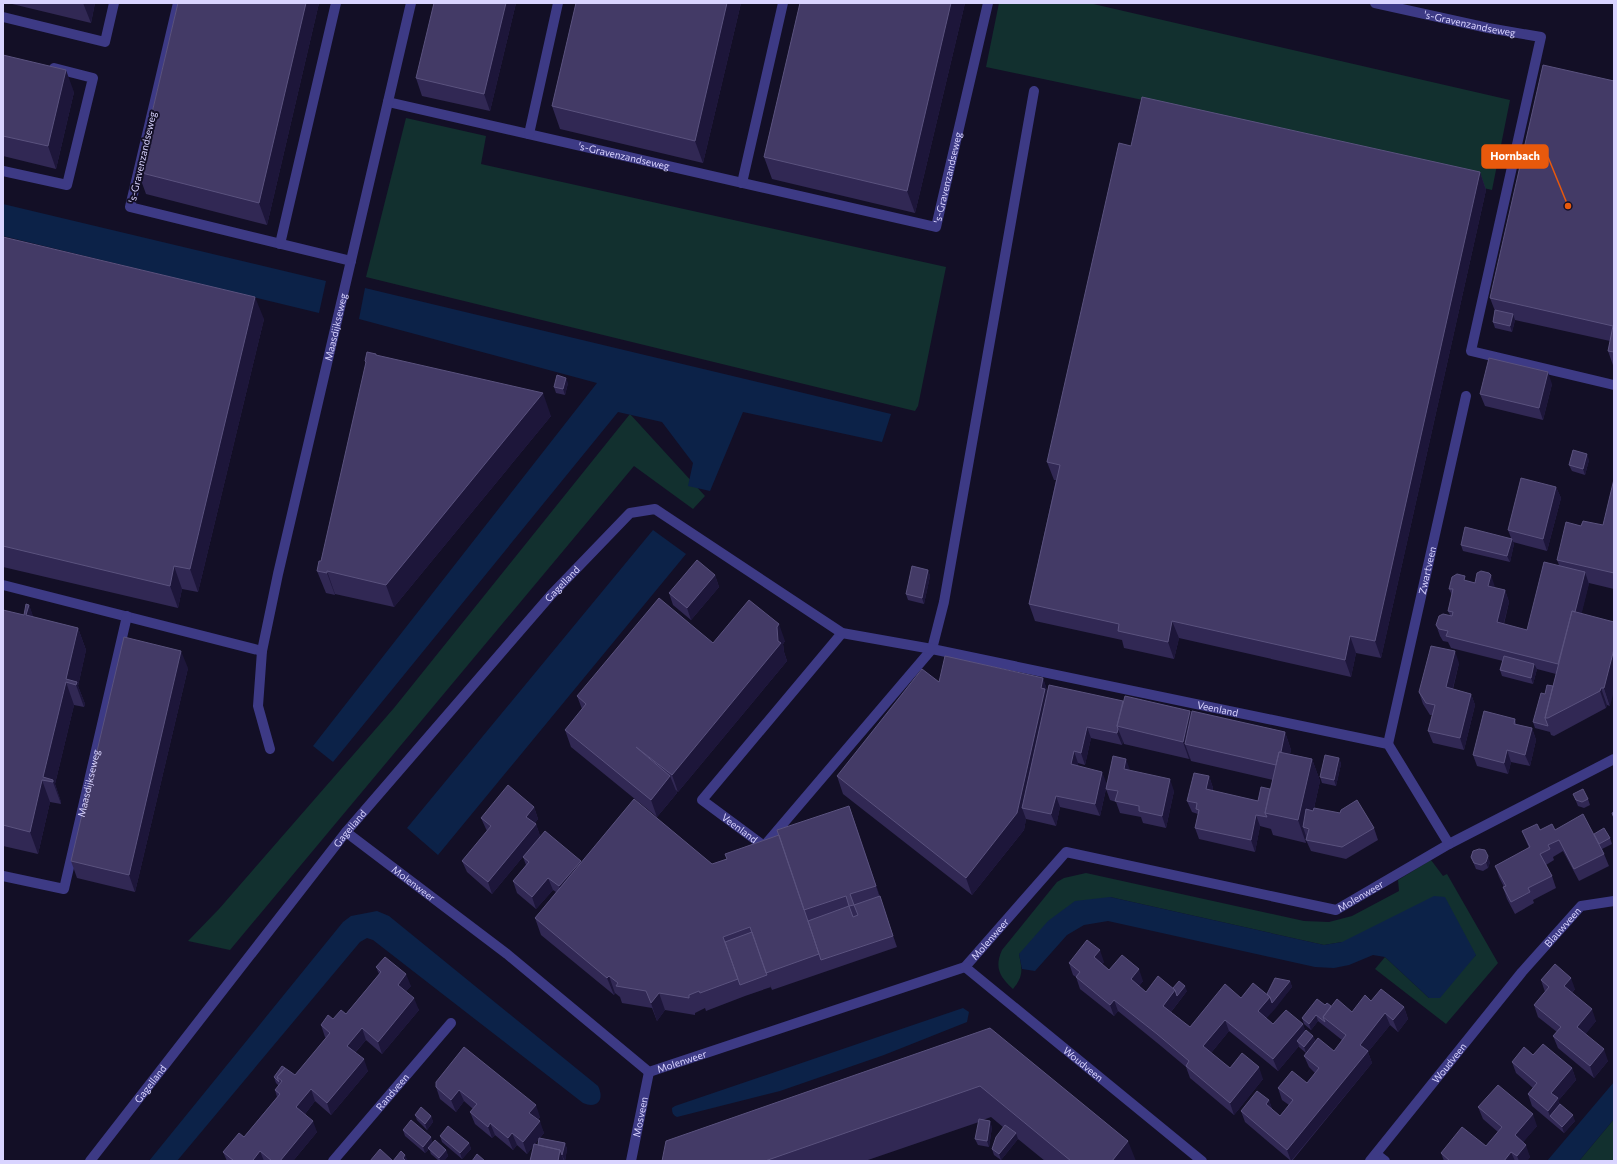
<svg xmlns="http://www.w3.org/2000/svg" width="1617" height="1164" viewBox="0 0 1617 1164" font-family="Commissioner,sans-serif">
<rect width="100%" height="100%" fill="#130f26"/>
<path fill="#12302f" d="M999,3H1089L1510,100L1492,190L1169,113L1157,103L986,67Z
M406,118L486,136L481,164L946,267L918,406L915,411L366,277Z
M630,414L705,496L693,509L634,466L230,950L188,941L219,909L394,708Z
M1431,860L1443,876L1447,874L1498,963L1446,1024L1375,969L1385,957L1429,998L1476,955L1342,942L1324,945L1110,897L1019,954C1022,969 1024,976 1013,989C1000,977 994,968 1002,950L1057,882L1064,878L1086,873L1304,921L1329,922L1352,916L1399,891L1398,880Z
M1614,1119V1161H1579Z"/>
<path fill="#0c2248" d="M3,204L326,281L319,313L3,236Z
M365,288L891,414L882,442L743,412L710,491L688,486L693,463L662,422L618,412L333,762L313,746L597,383L359,319Z
M653,530L686,554L438,855L407,828Z
M1434,896L1445,897L1476,955L1440,998H1429L1385,957L1373,955L1349,965L1334,968L1315,967L1108,921L1084,925L1067,935L1035,971L1022,969L1019,954L1048,921L1075,901L1110,897L1324,945L1342,942Z
M377,911L389,916L598,1086C605,1100 597,1109 583,1103L373,940L367,938L360,942L177,1161H149L343,922L351,916Z
M963,1008L969,1012L967,1022L884,1055L780,1091L677,1117C673,1115 672,1113 672,1108L675,1106Z
M1614,1082V1119L1579,1161H1547Z"/>
<g fill="none" stroke-linecap="round" stroke-linejoin="round">
<g stroke="#3d3a85" stroke-width="10">
<path d="M178,3L130,207L351,261"/>
<path id="s1" d="M1375,3L1488,28L1541,37L1471,351L1614,385"/>
<path d="M3,17L105,42L114,3"/>
<path id="s2" d="M388,102L936,227L988,3"/>
<path d="M529,134L558,3"/>
<path d="M3,171L67,185L93,78L54,68"/>
<path d="M742,183L783,3"/>
<path d="M280,244L336,3"/>
<path d="M3,585L262,651"/>
<path id="s3" d="M842,633L702,800L764,846L932,649L944,602L1034,91"/>
<path id="s4" d="M3,876L64,889L127,616"/>
</g>
<g stroke="#3d3a85" stroke-width="10">
<path id="s5" d="M1388,744L1466,396"/>
<path id="s6" d="M270,749L258,706L262,651L278,574L411,3"/>
<path id="s7" d="M346,832L507,954L649,1072L965,967L1066,852L1336,910L1449,844L1614,759"/>
<path id="s8" d="M965,967L1202,1161"/>
<path d="M1376,1154L1385,1161"/>
<path id="s9" d="M90,1161L346,832L551,595L630,513L655,509L842,633L932,649L1388,744L1449,844"/>
<path id="s10" d="M333,1161L451,1023"/>
<path id="s11" d="M631,1161L649,1072"/>
<path id="s12" d="M1370,1161L1522,972L1581,906L1614,901"/>
</g>
</g>
<path fill="#312854" fill-rule="evenodd" d="M8,3H95L91,23Z
M178,3H319L267,225L146,194L138,172Z
M516,3L490,111L422,96L416,78Z
M576,3H741L703,163L560,129L552,106Z
M800,3H965L915,213L772,179L764,157Z
M3,55L74,92L56,169L3,156Z
M1614,81V368L1608,351L1610,341L1515,320L1512,332L1495,328L1493,322L1495,311L1490,298Z
M1131,146L1480,172L1486,190L1381,658L1356,653L1351,677L1179,638L1174,659L1124,648L1122,640L1035,621L1029,604L1056,480H1054L1047,462Z
M3,237L264,319L198,592L182,589L178,608L3,567Z
M377,356L551,416L394,607L335,594V595L326,593L317,571L321,561L366,364L365,361Z
M568,383L565,395L556,393L554,387Z
M1552,384L1543,420L1485,406L1480,394Z
M1589,460L1585,475L1572,471L1569,465Z
M1614,479V589L1589,583L1581,614L1610,706L1607,705L1606,708L1554,736L1551,735L1550,732L1535,728L1533,722L1545,694L1553,686L1556,674L1537,669L1533,684L1502,676L1500,670L1503,661L1451,648L1448,642L1443,641L1440,636L1436,625L1450,615L1448,611L1452,595L1449,589L1467,581L1495,587V588L1505,590L1509,602L1504,624L1527,630L1559,565L1557,560L1581,526L1603,525Z
M1556,487L1561,498L1547,551L1513,542L1514,544L1510,562L1463,551L1461,545L1511,538L1508,530Z
M928,570L930,576L924,604L908,600L906,594Z
M715,575L719,587L691,620L673,605L669,593Z
M29,605L33,617L78,628L86,650L78,686L85,704L84,707L74,705L55,784L61,802V804L50,802L38,854L3,846V610L24,615Z
M785,641L783,644L784,652L787,661L678,792L676,790L677,793L657,817L571,747L565,730L582,709L577,696L713,643Z
M1459,663L1453,689L1471,694L1475,705L1464,750L1433,743L1428,731L1432,715H1430L1423,704L1419,692Z
M188,668L135,892L77,878L71,861Z
M1043,678L1047,691L1123,701L1285,732L1291,750L1290,754L1312,759L1320,781L1314,808L1374,828L1378,840L1346,859L1311,851L1306,840V843L1273,835L1271,829L1260,826L1255,852L1199,839L1195,828L1198,814L1192,812L1187,801L1209,776L1213,788V791L1258,801L1270,789L1273,780L1191,761L1190,758L1189,759L1124,744L1123,741L1122,745L1091,738L1085,765L1078,763L1077,766L1107,783L1130,771L1174,791L1166,828L1143,823L1141,817L1120,813L1116,802L1110,800L1106,789L1100,816L1060,807L1056,826L1026,819L1024,830L972,895L843,794L837,776L939,682Z
M1515,719L1516,724L1532,728L1536,740L1530,766L1511,762L1508,774L1477,766L1473,755Z
M1339,758L1341,764L1336,786L1322,783L1320,777Z
M1573,794L1588,799L1590,805L1584,808L1578,806Z
M849,806L897,947L772,990L770,985L771,987L745,996L706,1011L705,1008L695,1013V1015L665,1010L657,1021L652,1008L622,1003L620,997L615,993L614,995L541,935L535,918L556,892L553,890L536,909L517,893L513,881L526,865L523,857L581,862L712,864L727,859L779,835Z
M534,807L538,819L535,823L536,824L540,836L492,894L467,872L462,861L487,831L486,829L481,818Z
M1540,830H1555L1594,834L1610,838L1612,844L1602,849L1609,866L1579,881L1563,851L1553,857L1554,860L1546,865L1552,876L1556,888L1533,900L1534,903L1515,914L1507,899L1503,887H1504L1499,877L1495,866L1529,848L1522,831Z
M1471,857L1490,862L1488,868L1483,871L1476,869Z
M1104,962L1102,964L1109,970L1143,981L1139,986L1146,992L1173,988L1187,991L1171,1012L1190,1027L1241,998L1267,994L1290,981L1292,987L1266,1018L1273,1024H1303L1305,1031L1313,1036L1316,1042L1334,1051L1342,1040L1318,1021L1311,1030L1304,1024L1302,1018L1325,1005L1352,1012L1371,1001L1404,1007L1408,1019L1398,1032L1390,1025L1368,1052L1372,1063L1292,1161H1291L1245,1122L1241,1111L1269,1100L1272,1109L1280,1116L1289,1105L1282,1100L1278,1088L1307,1083L1315,1073L1309,1067L1304,1056L1306,1053L1299,1047V1046L1278,1071L1229,1031L1211,1053L1230,1068L1263,1079L1234,1115L1190,1078L1186,1067L1161,1046L1118,1011L1114,1016L1080,989L1076,977L1073,975L1069,963Z
M376,967L411,986L406,991L419,1010L382,1054L366,1040L355,1053L368,1071L331,1115L315,1101L305,1114L317,1132L293,1161H227L223,1152L244,1137L277,1097L275,1090L279,1086L276,1083L274,1077L295,1075L326,1038L325,1037L321,1025L346,1014L379,974Z
M1541,980L1575,989L1572,993L1596,1021L1585,1034L1608,1061L1594,1078L1558,1048L1553,1036L1557,1032L1538,1017L1534,1005L1545,992Z
M990,1028L1136,1161H1045L1018,1139L1001,1160L994,1155L992,1149L1003,1127L991,1117L983,1120L992,1127L989,1147L978,1145L975,1139L979,1122L865,1161H662Z
M1533,1055L1572,1068L1576,1080L1558,1101L1560,1104L1575,1121L1564,1133L1532,1106L1528,1094L1533,1088L1516,1073L1512,1062Z
M436,1082L540,1117L538,1120L544,1133L540,1138L565,1143L567,1149L565,1161H530L534,1145L527,1154L517,1145L513,1150L495,1135L492,1138L475,1124L470,1112L473,1109L464,1101L456,1112L440,1099L436,1087ZM539,1139L538,1145L535,1144Z
M1478,1107L1537,1126L1523,1142L1530,1157L1527,1161H1444L1441,1153L1486,1146L1498,1132L1483,1119Z
M415,1115L431,1116L433,1122L427,1130L417,1120Z
M403,1130L433,1143L446,1150L448,1156L444,1161H439L431,1154L429,1149L425,1153L405,1136Z
M440,1136L469,1143L471,1149L462,1159L442,1142Z"/>
<path fill="#1d163a" d="M83,3H95L91,23Z
M306,3H319L267,225L259,203Z
M506,3H516L490,111L484,94Z
M727,3H741L703,163L695,141Z
M951,3H965L915,213L907,191Z
M66,70L74,92L56,169L48,146Z
M1480,172L1486,190L1381,658L1375,641Z
M255,297L264,319L198,592L190,569Z
M1513,314L1515,320L1512,332L1510,326Z
M1548,372L1552,384L1543,420L1539,408Z
M566,378L568,383L565,395L563,389Z
M543,393L551,416L394,607L386,585Z
M1587,454L1589,460L1585,475L1583,469Z
M1556,487L1561,498L1547,551L1543,539Z
M1512,539L1514,544L1510,562L1507,556Z
M174,566L182,589L178,608L170,586Z
M928,570L930,576L924,604L922,598Z
M327,571L335,594V595L327,573Z
M1585,572L1589,584L1566,677L1561,665Z
M715,575L719,587L691,620L687,608Z
M1491,575L1495,587L1492,598L1488,586Z
M1505,590L1509,602L1501,634L1497,622Z
M29,605L37,627L26,615Z
M1172,621L1179,638L1174,659L1168,642Z
M779,624L785,641L783,644L784,652L787,661L678,792L672,775L778,641L777,627Z
M78,628L86,650L78,686L85,704L84,707L76,685L66,679Z
M1350,636L1356,653L1351,677L1345,660Z
M1614,649V691L1610,706L1604,688Z
M181,651L188,668L135,892L129,875Z
M1455,651L1459,663L1450,699L1446,687Z
M1534,664L1537,669L1533,684L1531,678Z
M1043,678L1049,695L1022,808L1026,819L1024,830L972,895L966,878L1041,688Z
M66,682L74,705L55,784L61,802V804L53,782L43,777Z
M1601,688L1607,705L1606,708L1600,691Z
M1471,694L1475,705L1464,750L1460,738Z
M1190,711L1197,728L1185,744L1190,758L1189,759L1183,742Z
M1087,727L1091,738L1085,765L1081,753Z
M1532,728L1536,740L1530,766L1525,755Z
M1118,729L1123,741L1122,745L1117,733Z
M1285,732L1291,750L1284,783L1278,765Z
M1507,750L1511,762L1508,774L1504,763Z
M1074,751L1078,763L1075,776L1071,764Z
M1339,758L1341,764L1336,786L1334,780Z
M1126,759L1130,770L1124,769Z
M1312,759L1320,781L1309,830L1303,827L1307,839L1306,843L1298,820Z
M1102,772L1107,784L1100,816L1095,804Z
M670,776L677,793L657,817L651,800Z
M1209,776L1213,788L1210,801L1206,789Z
M1170,779L1174,791L1166,828L1162,816Z
M42,780L50,802L38,854L30,832Z
M1056,796L1060,807L1056,826L1051,814Z
M849,806L857,828L897,947L876,886Z
M534,807L538,819L531,828L526,817Z
M1256,815L1260,826L1255,852L1251,840Z
M536,824L540,836L492,894L488,882Z
M1488,856L1490,862L1488,868L1486,862Z
M581,861L585,872L563,898L559,886Z
M548,878L553,890L536,909L532,897Z
M1100,950L1104,962L1098,969L1094,957Z
M1139,969L1143,981L1135,991L1131,979Z
M406,974L411,986L402,996L398,985Z
M609,976L615,993L614,995L607,978Z
M1571,978L1575,989L1568,997L1564,986Z
M1290,981L1292,987L1275,1009L1262,1023L1258,1011L1270,997Z
M1185,986L1187,991L1167,1017L1163,1006L1175,990Z
M659,993L665,1010L657,1021L651,1003Z
M414,998L419,1010L382,1054L378,1042Z
M1114,1000L1118,1011L1114,1016L1110,1005Z
M1404,1007L1408,1019L1398,1032L1393,1020Z
M1592,1009L1596,1021L1582,1039L1577,1027Z
M1385,1013L1390,1025L1368,1052L1372,1063L1291,1161L1287,1150L1360,1045Z
M1316,1015L1318,1021L1311,1030L1309,1024Z
M1225,1020L1229,1031L1207,1058L1203,1046Z
M1303,1024L1307,1035L1297,1041L1299,1046L1278,1071L1273,1059Z
M362,1028L366,1040L351,1057L347,1046Z
M1313,1036L1316,1042L1306,1053L1304,1047Z
M1604,1049L1608,1061L1594,1078L1590,1066Z
M364,1059L368,1071L331,1115L327,1103Z
M1259,1067L1263,1079L1234,1115L1230,1103Z
M1572,1068L1576,1080L1558,1101L1562,1110L1550,1116L1548,1111L1551,1093Z
M311,1089L315,1101L301,1119L296,1107Z
M459,1090L464,1101L456,1112L451,1100Z
M1269,1100L1273,1112L1266,1104Z
M536,1105L540,1117L534,1124L529,1113Z
M1533,1114L1537,1126L1519,1147L1515,1135Z
M1573,1115L1575,1121L1564,1133L1562,1127Z
M431,1116L433,1122L427,1130L425,1124Z
M313,1121L317,1132L293,1161H280Z
M540,1121L544,1133L527,1154L523,1142Z
M990,1121L992,1127L989,1147L987,1141Z
M490,1123L495,1135L492,1138L488,1127Z
M512,1133L517,1145L513,1150L508,1138Z
M1016,1133L1018,1139L1001,1160L999,1154Z
M431,1137L433,1143L425,1153L423,1147Z
M1128,1141L1136,1161H1112Z
M469,1143L471,1149L462,1159L460,1153Z
M565,1143L567,1149L565,1161L562,1155Z
M1526,1145L1530,1157L1527,1161H1519L1517,1156Z
M446,1150L448,1156L444,1161H441L439,1158Z
M560,1150L564,1161H558Z
M260,1151L264,1161H253V1160Z
M1511,1152L1515,1161H1504Z
M405,1155L408,1161H404L403,1158Z"/>
<path fill="#433a66" stroke="#5a527e" d="M178,3H306L259,203L138,172Z
M434,3H506L484,94L416,78Z
M576,3H727L695,141L552,106Z
M800,3H951L907,191L764,157Z
M3,55L66,70L48,146L3,136Z
M1543,65L1614,81V352L1608,351L1613,326L1490,298Z
M1142,97L1480,172L1375,641L1350,636L1345,660L1172,621L1168,642L1118,631L1119,624L1029,604L1060,465L1047,462L1119,143L1131,146Z
M3,237L255,297L190,569L174,566L170,586L3,546Z
M1495,310L1513,314L1510,326L1493,322Z
M367,352L376,354V355L543,393L386,585L327,571V573L317,571L319,561H321L366,362L365,361Z
M1489,358L1548,372L1539,408L1480,394Z
M557,375L566,378L563,389L554,387Z
M1573,450L1587,454L1583,469L1569,465Z
M1521,478L1556,487L1543,539L1508,530Z
M1614,479V573L1557,560L1566,522L1581,526L1583,521L1603,525Z
M1465,527L1512,539L1507,556L1461,545Z
M697,560L715,575L687,608L669,593Z
M1544,562L1585,572L1575,612L1572,611L1558,664L1446,636L1448,631L1439,629L1436,625L1439,616L1443,614L1452,616L1453,612L1448,611L1453,589H1449L1452,577L1457,574L1465,576L1464,580L1475,583L1477,573L1481,571L1489,573L1491,575L1488,586L1505,590L1497,622L1527,630Z
M912,566L928,570L922,598L906,594Z
M659,598L713,643L749,600L779,624L777,627L778,641L781,643L672,775L636,747L670,776L651,800L565,730L586,704L577,696Z
M26,604L29,605L26,615L78,628L66,679L77,682L76,685L66,682L43,777L53,780V782L42,780L30,832L3,825V610L24,615Z
M1572,611L1614,622V649L1604,688H1601L1600,691L1548,718H1545Z
M124,637L181,651L129,875L71,861Z
M1431,646L1455,651L1446,687L1471,694L1460,738L1428,731L1435,705L1426,703L1419,692Z
M945,656L1043,678L1041,688L1045,689L1017,813L966,878L837,776L922,669L939,682Z
M1504,656L1534,664L1531,678L1500,670Z
M1049,685L1123,701L1117,726L1118,729L1117,733L1087,727L1081,753L1074,751L1071,764L1102,772L1095,804L1056,796L1051,814L1022,808Z
M1547,685L1553,686L1545,718L1548,726L1533,722L1541,693L1545,694Z
M1125,696L1190,711L1183,742L1117,726Z
M1192,711L1285,732L1281,752H1279L1276,765L1185,744Z
M1484,711L1515,719L1514,724L1532,728L1525,755L1507,750L1504,763L1473,755Z
M1279,752L1312,759L1298,820L1265,813Z
M1325,755L1339,758L1334,780L1320,777Z
M1113,756L1126,759L1124,769L1170,779L1162,816L1139,811V806L1115,801L1118,791L1106,789Z
M1194,773L1209,776L1206,789L1258,801L1261,787L1270,789L1265,813L1267,817L1256,815L1251,840L1195,828L1199,810L1196,809L1197,803L1187,801Z
M508,785L534,807L526,817L536,824L488,882L462,861L491,826L481,818Z
M1583,789L1588,799L1582,802L1576,800L1573,794Z
M634,799L712,864L727,859L725,854L779,835L819,954L766,973L750,927L723,937L738,979L700,993L699,991L689,995V998L659,993L651,1003L646,991L616,986L618,983L609,976L607,978L535,918Z
M1357,800L1374,828L1342,847L1306,840L1309,829L1303,827L1306,809L1313,811L1314,808L1340,813L1341,810Z
M849,806L876,886L850,894L854,905L849,906L846,896L804,910L777,830Z
M1614,812V818L1612,813Z
M1583,814L1604,854L1574,869L1559,840L1548,845L1550,849L1540,854L1552,876L1528,888L1530,892L1511,902L1503,887L1506,886L1495,866L1530,847L1522,831L1537,824L1540,830L1552,824L1555,830Z
M1604,828L1610,838L1599,844L1594,834Z
M545,831L581,861L559,886L548,878L532,897L513,881L529,862L523,857Z
M1479,849L1485,850L1488,856L1486,862L1481,865L1474,863L1471,857L1473,851Z
M880,896L893,936L821,960L808,921L849,906L853,917L858,915L854,905Z
M752,932L767,975L740,985L725,942Z
M1087,940L1100,950L1094,957L1109,970L1122,955L1139,969L1131,979L1146,992L1158,976L1175,990L1163,1006L1190,1027L1225,984L1241,998L1253,983L1270,997L1258,1011L1273,1024L1286,1010L1303,1024L1273,1059L1225,1020L1203,1046L1230,1068L1242,1053L1259,1067L1230,1103L1186,1066L1189,1061L1157,1034L1114,1000L1110,1005L1076,977L1080,972L1069,963Z
M385,957L406,974L398,985L414,998L378,1042L362,1028L347,1046L364,1059L327,1103L311,1089L296,1107L313,1121L280,1161H272L260,1151L253,1160L255,1161H234L223,1152L239,1133L244,1137L280,1094L275,1090L282,1081L277,1077L285,1068L295,1075L330,1033L321,1025L328,1015L333,1019L341,1010L346,1014L381,972L376,967Z
M1555,964L1571,978L1564,986L1592,1009L1577,1027L1604,1049L1590,1066L1553,1036L1561,1027L1534,1005L1549,987L1541,980Z
M1275,978L1290,981L1272,1003L1270,997L1267,994Z
M1179,981L1185,986L1177,996L1175,990L1173,988Z
M1381,989L1404,1007L1393,1020L1385,1013L1360,1045L1368,1051L1287,1150L1241,1111L1257,1091L1269,1100L1266,1104L1280,1116L1293,1100L1278,1088L1292,1071L1307,1083L1319,1068L1304,1056L1318,1038L1334,1051L1346,1035L1323,1017L1337,999L1352,1012L1365,995L1371,1001Z
M1317,999L1325,1005L1327,1003L1331,1006L1323,1017L1325,1022L1316,1015L1309,1024L1302,1018Z
M990,1028L1128,1141L1112,1161H1071L980,1086L765,1161H662L666,1141Z
M1306,1030L1313,1036L1304,1047L1297,1041Z
M1543,1044L1572,1068L1551,1093L1558,1098L1548,1111L1528,1094L1537,1083L1512,1062L1524,1047L1533,1055Z
M464,1047L536,1105L529,1113L540,1121L523,1142L512,1133L508,1138L490,1123L488,1127L470,1112L477,1104L459,1090L451,1100L436,1087V1082Z
M282,1066L285,1068L277,1077L279,1082L274,1077Z
M1498,1085L1533,1114L1515,1135L1526,1145L1517,1156L1511,1152L1504,1161H1450L1441,1153L1462,1127L1486,1146L1502,1127L1478,1107Z
M1560,1104L1573,1115L1562,1127L1550,1116Z
M421,1107L431,1116L425,1124L415,1115Z
M979,1119L990,1121L987,1141L975,1139Z
M411,1120L431,1137L423,1147L403,1130Z
M1005,1125L1016,1133L999,1154L992,1149L996,1137Z
M448,1126L469,1143L460,1153L440,1136Z
M539,1138L565,1143L562,1155L560,1150L538,1145Z
M435,1140L446,1150L439,1158L428,1148Z
M534,1144L560,1150L558,1161H530Z
M380,1149L393,1161L401,1151L405,1155L403,1158L406,1161H370Z
M477,1154L485,1161H472Z"/>
<g text-anchor="middle" dominant-baseline="central" stroke-width="4" stroke-linejoin="round" paint-order="stroke">
<g font-size="10" fill="#d9d4ff" stroke="#130f26">
<text stroke="none"><textPath href="#s1" startOffset="97">'s-Gravenzandseweg</textPath></text>
<text stroke="none"><textPath href="#s2" startOffset="242">'s-Gravenzandseweg</textPath></text>
<text transform="translate(142 157) rotate(-77)">'s-Gravenzandseweg</text>
<text stroke="none"><textPath href="#s2" startOffset="613">'s-Gravenzandseweg</textPath></text>
<text stroke="none"><textPath href="#s6" startOffset="432">Maasdijkseweg</textPath></text>
<text stroke="none"><textPath href="#s5" startOffset="178">Zwartveen</textPath></text>
<text stroke="none"><textPath href="#s9" startOffset="746">Gagelland</textPath></text>
<text stroke="none"><textPath href="#s9" startOffset="1477">Veenland</textPath></text>
<text stroke="none"><textPath href="#s4" startOffset="171">Maasdijkseweg</textPath></text>
<text stroke="none"><textPath href="#s3" startOffset="265">Veenland</textPath></text>
<text stroke="none"><textPath href="#s9" startOffset="422">Gagelland</textPath></text>
<text stroke="none"><textPath href="#s7" startOffset="85">Molenweer</textPath></text>
<text stroke="none"><textPath href="#s7" startOffset="1177">Molenweer</textPath></text>
<text stroke="none"><textPath href="#s12" startOffset="303">Blauwveen</textPath></text>
<text stroke="none"><textPath href="#s7" startOffset="757">Molenweer</textPath></text>
<text stroke="none"><textPath href="#s7" startOffset="421">Molenweer</textPath></text>
<text stroke="none"><textPath href="#s12" startOffset="126">Woudveen</textPath></text>
<text stroke="none"><textPath href="#s8" startOffset="153">Woudveen</textPath></text>
<text stroke="none"><textPath href="#s9" startOffset="98">Gagelland</textPath></text>
<text stroke="none"><textPath href="#s10" startOffset="91">Randveen</textPath></text>
<text stroke="none"><textPath href="#s11" startOffset="45">Mosveen</textPath></text>
</g>
</g>
<path fill="none" stroke="#e8590c" stroke-width="1.5" d="M1568 206L1548 157"/>
<circle fill="#e8590c" stroke="#130f26" stroke-width="1.5" cx="1568" cy="206" r="4"/>
<rect fill="#e8590c" stroke="#e8590c" stroke-width="1.5" x="1482" y="145" width="66" height="23" rx="4"/>
<g font-size="11" text-anchor="middle" font-weight="bold" fill="#fff">
<text x="1515" y="160">Hornbach</text>
</g>
<rect width="1617" height="1164" fill="none" stroke="#d9d4ff" stroke-width="8"/>
</svg>
